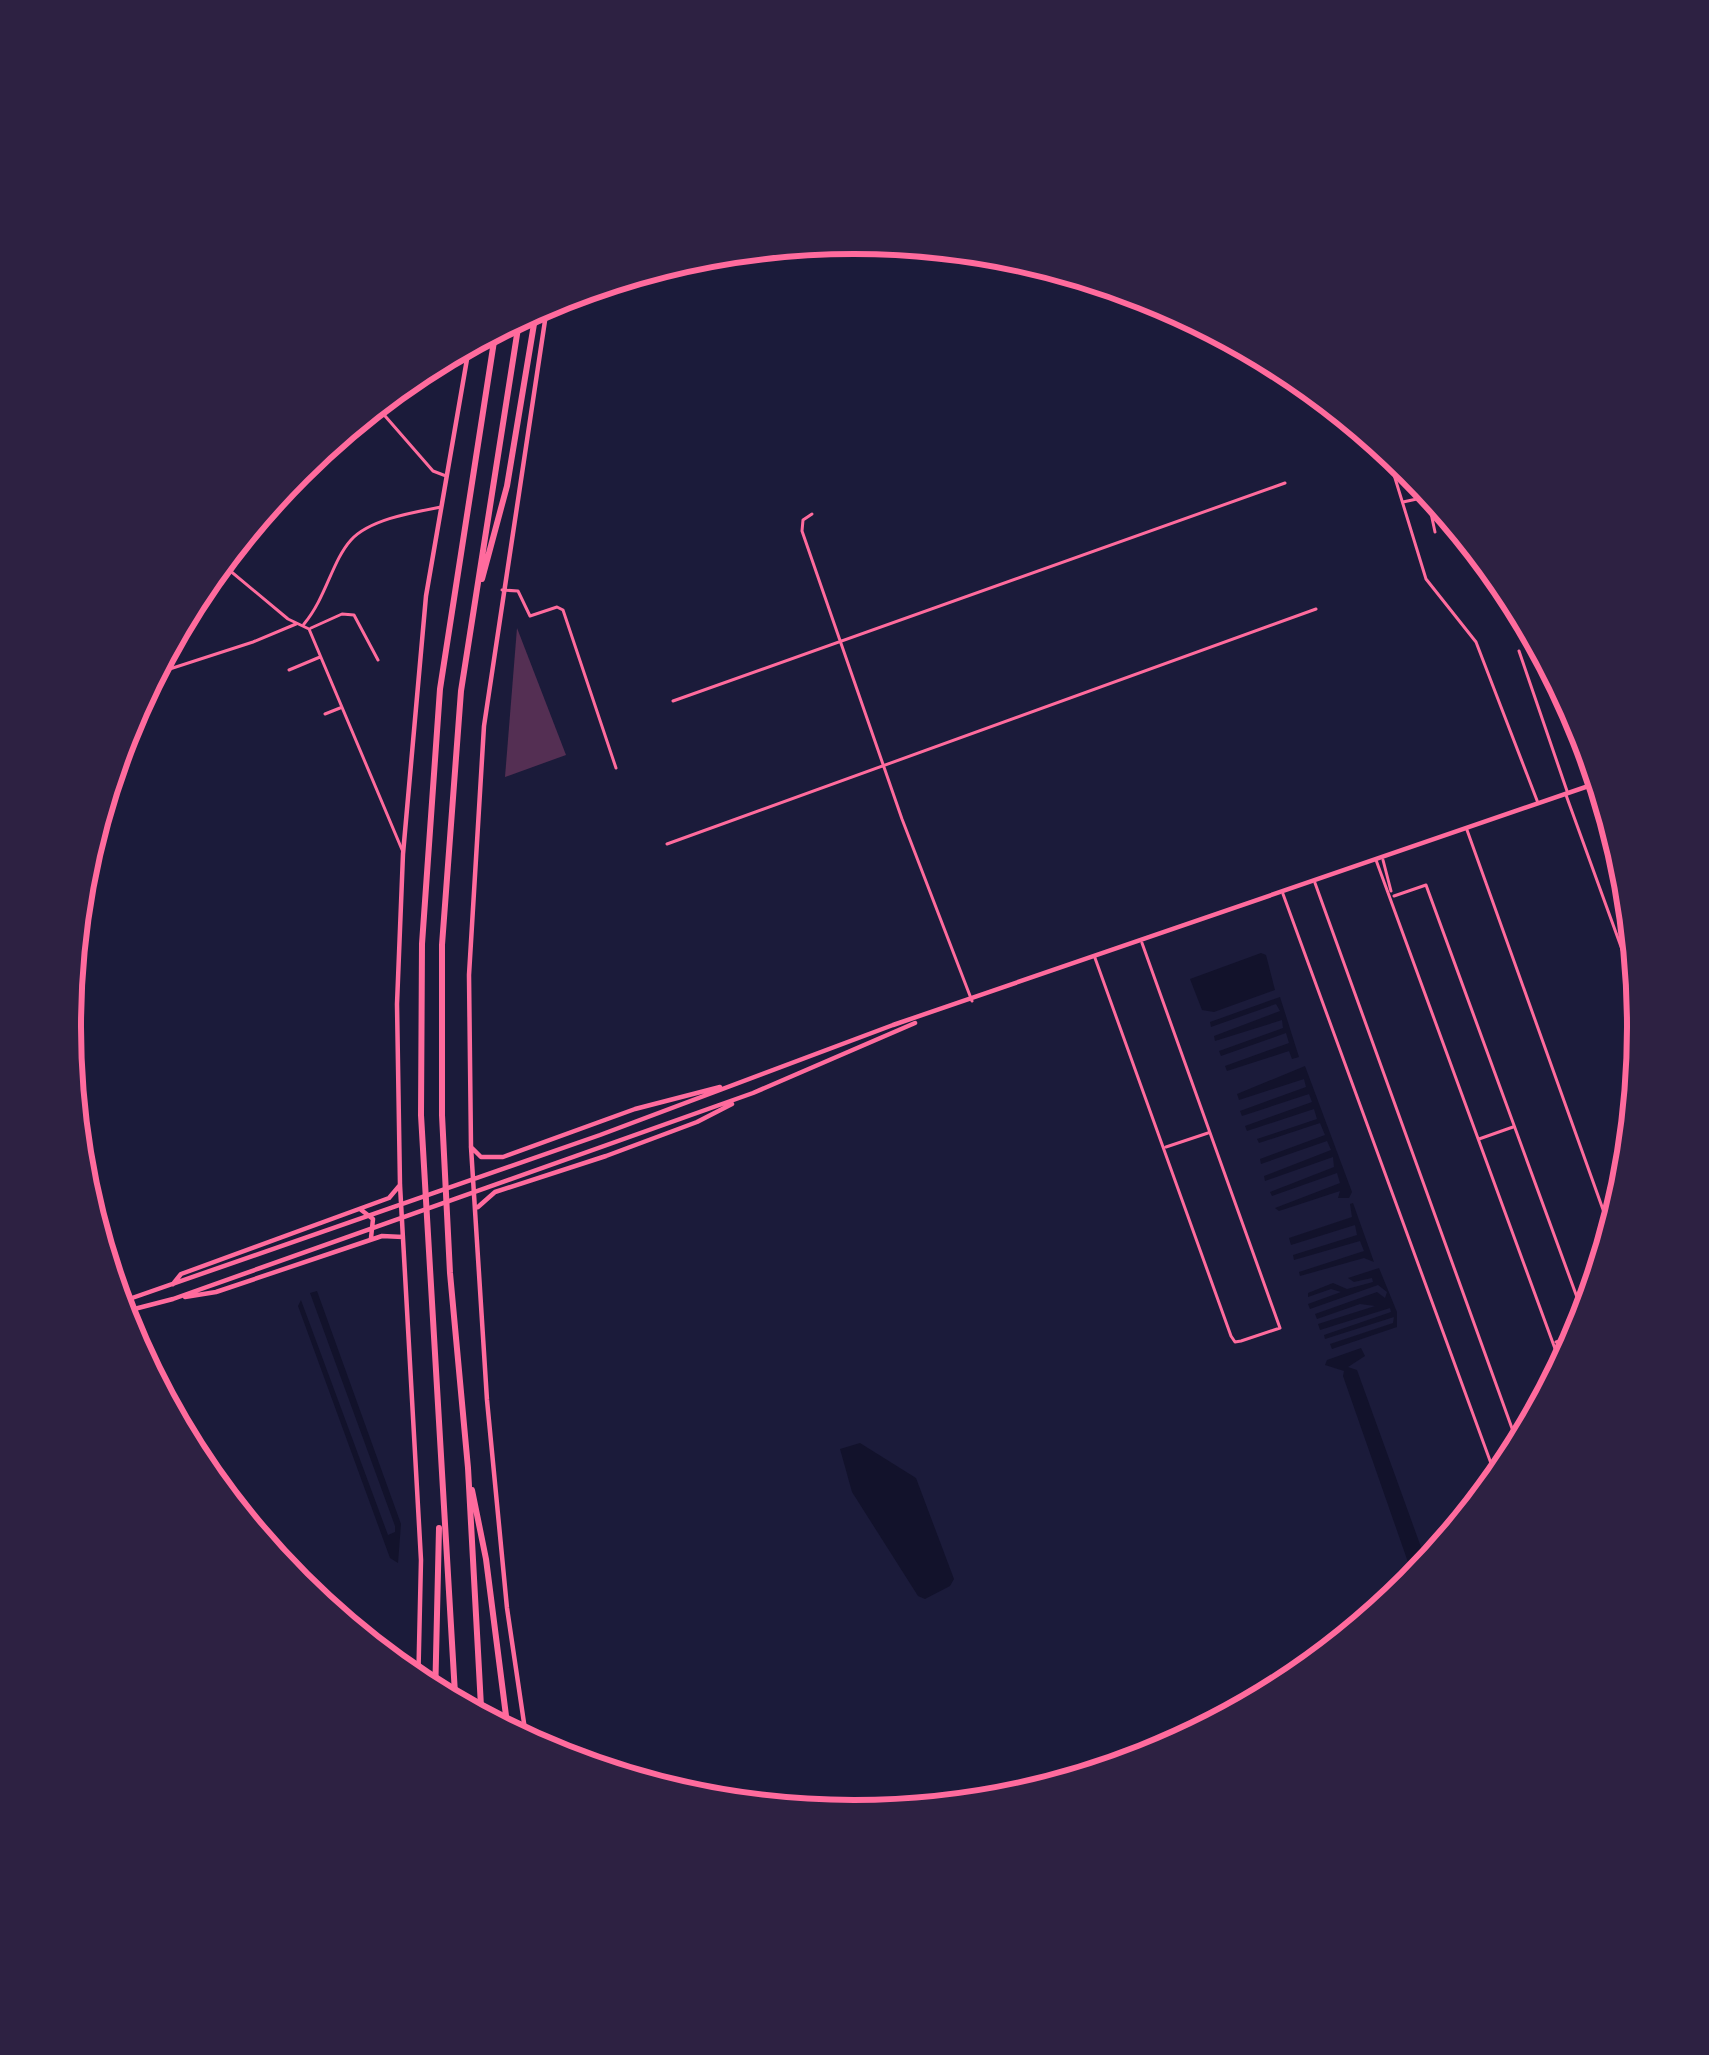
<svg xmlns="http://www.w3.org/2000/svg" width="1709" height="2055" viewBox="0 0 1709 2055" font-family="Poppins,sans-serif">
<rect width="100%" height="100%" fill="#1b1b3a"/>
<path fill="#12122b" d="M1261,953L1266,955L1275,990L1214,1012L1202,1010L1190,979Z
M1280,997L1299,1057L1292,1059L1289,1051L1227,1071L1225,1066L1289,1043L1286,1033L1221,1056L1219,1051L1283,1028L1282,1020L1215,1041L1214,1036L1280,1011L1276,1004L1211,1027L1210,1022Z
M1305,1066L1352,1192L1349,1198H1338L1340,1191L1279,1211L1275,1208L1340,1183L1337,1173L1272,1196L1270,1192L1334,1167L1333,1157L1265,1181L1264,1176L1331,1150L1327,1141L1261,1164L1260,1159L1325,1135L1320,1123L1259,1143L1257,1139L1317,1119L1314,1109L1247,1131L1245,1126L1312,1102L1309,1094L1242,1116L1240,1111L1306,1087L1304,1079L1239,1100L1237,1094Z
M1353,1203L1374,1262L1364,1258L1300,1276L1299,1272L1364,1251L1360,1241L1294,1260L1293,1255L1357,1235L1355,1225L1291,1245L1289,1238L1352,1217L1350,1204Z
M1379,1268L1397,1312V1327L1332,1349L1330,1344L1393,1323L1394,1317L1325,1339L1324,1335L1391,1312L1390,1308L1320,1330L1318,1324L1375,1306L1360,1304L1317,1319L1315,1314L1377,1292L1385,1298L1387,1292L1378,1285L1310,1309L1308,1304L1341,1292L1331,1289L1308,1297V1293L1333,1283L1347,1289L1373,1282L1372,1278L1354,1282L1348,1278Z
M317,1291L401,1524L398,1563L390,1558L298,1306L301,1300L388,1535L395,1532V1526L310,1293Z
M1361,1348L1365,1356L1348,1367L1357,1370L1430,1572L1417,1588L1343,1376L1344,1371L1325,1365L1327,1360Z
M860,1443L916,1478L954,1579L950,1586L925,1599L918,1596L852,1492L840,1449Z"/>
<path fill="#542f53" d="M517,628L566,755L505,777Z"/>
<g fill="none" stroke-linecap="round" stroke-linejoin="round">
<path stroke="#ff6b9d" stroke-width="3" d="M430,369L431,357
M372,401L433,471L446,476
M1428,499L1435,532
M1403,502L1440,494
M1450,507L1454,527
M812,514L803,520L802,531L902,819L972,1001
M216,559L288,619L309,629L403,852
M502,590L518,591L530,616L557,607L563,610L616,768
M1508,598L1519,594
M304,624C326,598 332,561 351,540C370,519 415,512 441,507
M311,628L342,614L354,615L378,660
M1519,651L1567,791
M289,670L320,657
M145,677L253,642L296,624
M673,701L1285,483
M325,714L340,708
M1566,795L1648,1021
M1467,830L1615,1243
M667,844L1316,609
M1376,860L1565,1376
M1383,860L1391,891
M1315,883L1522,1456
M1283,894L1500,1488
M1394,896L1426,885L1589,1330
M1095,958L1231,1336L1235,1342L1241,1341L1280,1328L1142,943
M1479,1139L1513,1127
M1166,1147L1208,1133
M1556,1342L1587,1332"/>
<path stroke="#ff6b9d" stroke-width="3" d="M1383,439L1426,579L1476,642L1538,803"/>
<path stroke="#ff6b9d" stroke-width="4.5" d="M471,1147L481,1157H503L635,1109L720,1087
M478,1207L495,1192L606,1156L697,1122L732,1104
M360,1209L373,1219L371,1238
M173,1284L181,1274L389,1198L400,1185
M185,1297L216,1292L382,1236L403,1237
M112,1305L600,1135L893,1025L1606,780
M115,1314L173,1299L753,1093L915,1023
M418,1691L421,1560L400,1185L397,1004L403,854L426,596L471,336
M528,1750L507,1608L487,1400L471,1147L469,975L484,726L549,294"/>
<path stroke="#ff6b9d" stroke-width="6" d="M482,579L507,486L538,300
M472,1490L486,1559L509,1739
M435,1700L439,1528
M456,1711L421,1115L422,944L440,689L497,322
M482,1725L468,1468L450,1273L442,1115V945L461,691L521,309"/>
</g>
<path d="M0 0H1709V2055H0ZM81 1027a773 773 0 1 1 1546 0a773 773 0 1 1-1546 0Z" fill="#2d2142" fill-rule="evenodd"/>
<path fill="none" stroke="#ff6b9d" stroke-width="6" d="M81 1027a773 773 0 1 1 1546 0a773 773 0 1 1-1546 0Z"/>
</svg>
